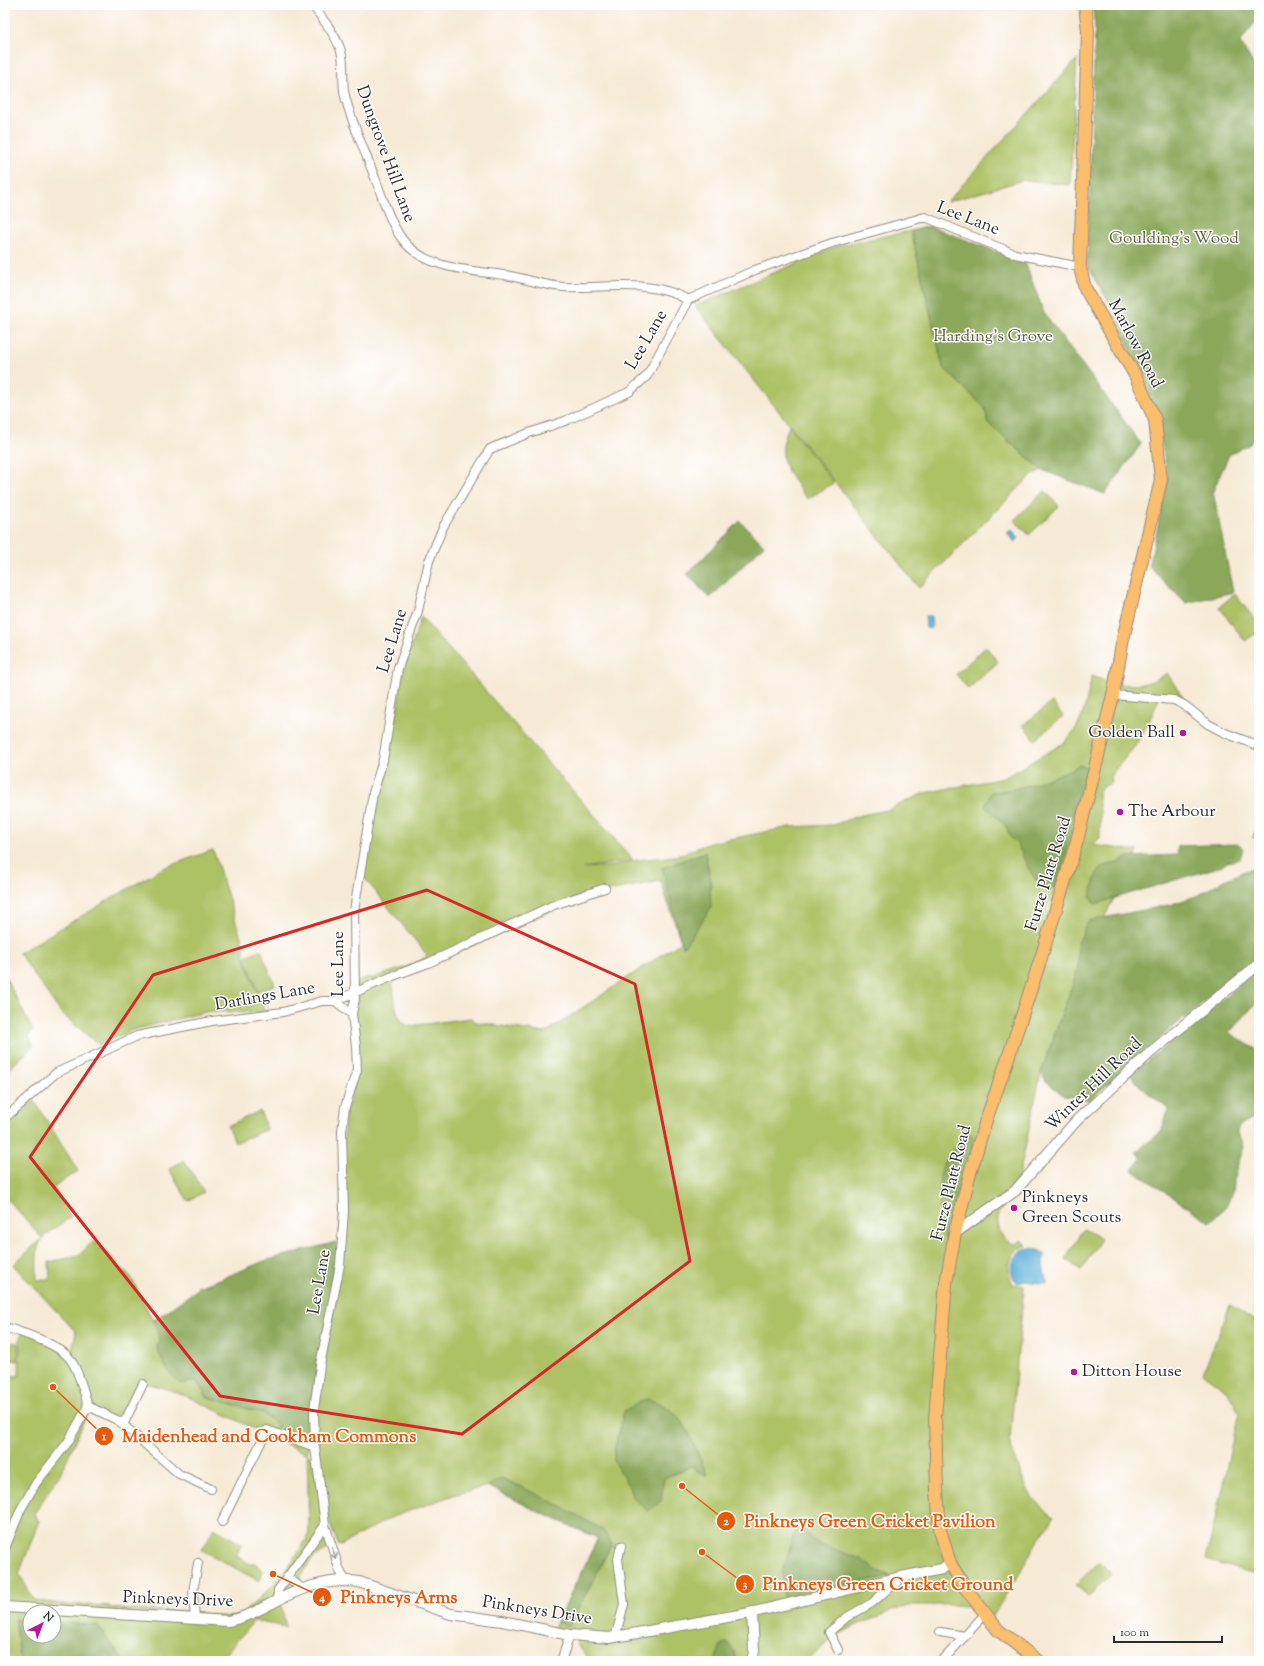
<svg xmlns="http://www.w3.org/2000/svg" width="1264" height="1666" viewBox="0 0 1264 1666" font-family="'Sorts Mill Goudy',serif">
<rect width="100%" height="100%" fill="#fff"/>
<filter id="ink" filterUnits="userSpaceOnUse"><feTurbulence type="fractalNoise" baseFrequency=".025" numOctaves="2"/><feDisplacementMap in="SourceGraphic" scale="8" xChannelSelector="R" yChannelSelector="G"/><feConvolveMatrix kernelMatrix="1 2 1 2 8 2 1 2 1" color-interpolation-filters="sRGB"/></filter>
<filter id="wash" filterUnits="userSpaceOnUse"><feTurbulence type="fractalNoise" baseFrequency=".012" numOctaves="4" result="noise"/><feDisplacementMap in="SourceGraphic" scale="16" xChannelSelector="R" yChannelSelector="G"/><feGaussianBlur stdDeviation="0.9" result="paint"/><feColorMatrix in="noise" values="0 0 0 0 0 0 0 0 0 0 0 0 0 0 0 0 0 1.4 0 .05"/><feComposite in="paint" operator="in"/></filter>
<g filter="url(#wash)">
<rect width="100%" height="100%" fill="#f6ead6"/>
<path fill="#adc165" stroke="#6c7648" fill-rule="evenodd" d="M1077,59L1070,185L1024,180L947,202Z
M911,231L943,367L985,408L988,423L1042,470L1033,474L919,588L695,306L840,245Z
M789,426L834,483L807,499C788,472 774,460 789,426Z
M1045,491L1059,506L1029,535L1014,520Z
M1235,594L1259,625V631L1245,641L1219,607Z
M421,617L633,860L584,868L613,866L637,860L676,856L710,843L790,827L833,825L861,815L888,810L924,793L1004,778L1062,744C1085,724 1085,704 1092,676C1116,686 1144,690 1167,673L1187,704L1170,696H1160L1149,722L1135,746L1111,775L1112,783L1102,787L1098,794L1100,812V838L1092,845L1138,851L1078,969L1041,1073L1019,1176L1012,1188L995,1201L1004,1206L998,1214C997,1227 1001,1243 1017,1244L1021,1240L1027,1245C1010,1249 1005,1270 1013,1284L1024,1286L1010,1439L1013,1455L1027,1488L1033,1499L1053,1517L993,1616L977,1613L966,1606L955,1605H908L857,1625L836,1636L806,1661H591L576,1644L578,1636L553,1630L598,1538L541,1513L489,1486L456,1494L390,1518L339,1546L332,1530L323,1495L315,1413L336,1299L345,1115L354,1086L356,982L368,977L373,978C386,973 420,965 427,955L362,875L378,794L389,755L404,669ZM661,881L681,942L545,1033L476,1022L471,1018L410,1026C394,1024 395,994 392,981L587,895Z
M986,647L998,662L968,689L956,674Z
M1052,702L1063,716L1035,740L1023,725Z
M213,850L244,947V957L265,1013L210,1011L133,1030L99,1045L61,1013L19,953L163,868Z
M261,950L275,985L258,991L245,956Z
M5,976L33,1031L29,1035L33,1046L5,1073Z
M34,1100L78,1171L53,1187L71,1217C36,1241 36,1237 37,1280H50L49,1262L78,1256L94,1241L131,1277L153,1321L198,1291L197,1287L235,1274L338,1248V1264L311,1443L308,1447L307,1454L182,1394L144,1382L123,1422L92,1412L87,1415L60,1474L34,1514L39,1521L19,1574L35,1601L63,1604L109,1606L111,1608C135,1611 158,1610 181,1611C194,1611 226,1619 236,1616C253,1611 306,1550 309,1532L307,1454L312,1457L331,1547L313,1558L301,1576L302,1583L298,1589L279,1597L286,1627L254,1621L219,1661H204L198,1656L177,1661H5V1375L19,1376L20,1337L23,1332L62,1347L63,1346L72,1352L76,1332L13,1265L42,1238L5,1196V1124ZM30,1612H54V1636H30Z
M260,1111L267,1129L235,1143L227,1126Z
M184,1160L204,1192L188,1201L169,1169Z
M1084,1229L1101,1239L1081,1270L1065,1259Z
M1230,1305L1259,1323V1575L1206,1560L1239,1412L1227,1391L1203,1373Z
M5,1342L18,1343V1361L5,1359Z
M214,1528L242,1544L236,1556L252,1565L254,1562L261,1569L262,1576L259,1581L202,1550Z
M1099,1561L1111,1573L1089,1597L1076,1585Z"/>
<path fill="#8aa75a" stroke="#5a6942" d="M1092,5H1259V17L1240,42L1259,73V427L1250,444L1229,455L1213,491L1233,592L1186,603L1149,567L1168,478L1157,419L1114,311L1087,265L1095,27Z
M929,226L1025,262L1044,313L1141,444L1105,494L1042,470L988,423L985,408L943,367L911,231Z
M740,521L764,545L710,598L687,574Z
M1080,765L1089,768L1088,779L1077,802L1058,888L1044,887L1036,880L1027,866L1018,845L1011,838L1005,825L985,806L991,792C1019,791 1055,777 1080,765Z
M1239,844L1243,849L1240,859L1227,862L1222,866L1095,904L1090,897L1096,875L1101,868L1107,865L1119,863L1128,857L1177,855L1178,846Z
M705,852L710,877L711,908L683,948L662,868Z
M1259,865V956L1166,1033L1090,1100L1064,1096L1046,1081L1041,1073L1078,969V944L1088,921L1169,905L1199,895L1220,882Z
M1259,969V1000L1229,1033L1259,1051V1121L1251,1119L1239,1126L1237,1132L1242,1140L1244,1147L1235,1173L1233,1192L1226,1207L1210,1222L1132,1170L1141,1158L1136,1152L1162,1131L1168,1109L1142,1088L1130,1075Z
M970,1133L974,1140L947,1244L940,1227V1176L944,1162L951,1153Z
M336,1242L337,1274L311,1441L279,1429L273,1421L262,1413L207,1397L196,1381L180,1384C168,1373 162,1362 157,1347L160,1340L153,1321L199,1288L264,1261Z
M646,1399C687,1408 692,1444 708,1476L690,1467L664,1478L661,1501L648,1511L632,1497L629,1487L614,1460V1451L624,1411Z
M502,1478L551,1501L603,1530L612,1544L569,1626L557,1622L598,1538L541,1513L488,1486Z
M797,1526H801L811,1539L821,1545L861,1559L875,1570L891,1576L784,1597L782,1572Z
M15,1619L30,1621V1636H54V1623L97,1625L124,1661H20Z
M725,1643H729L734,1651L735,1661H715L721,1645Z"/>
<path fill="#59add5" stroke="#426c80" d="M1011,529L1019,538L1015,542L1007,533Z
M925,616H931L932,628L930,629L926,628Z
M1026,1248L1036,1249L1046,1254C1039,1264 1047,1276 1047,1284L1026,1281L1018,1283C1005,1273 1014,1254 1026,1248Z"/>
</g>
<g filter="url(#ink)">
<g fill="none" stroke-linecap="round" stroke-linejoin="round">
<g stroke="#908a80" stroke-width="10">
<path id="minor" d="M312,5C322,18 334,32 340,48C346,63 341,80 345,96C352,124 365,151 375,178C383,198 389,221 402,239C426,271 474,270 510,276C527,279 545,286 563,287C604,289 651,278 688,300
M1113,695L1174,700L1184,705L1208,724L1225,733L1259,746
M1257,835L1259,834
M335,1001L352,1014
M5,1118L56,1073L137,1036L212,1021L283,1012L322,1001H335L393,976L428,963L554,905L605,888
M5,1327C23,1333 60,1344 71,1360C79,1372 84,1392 88,1406L68,1442L36,1483L21,1509L5,1548
M88,1406L119,1421L179,1474L211,1489
M123,1425L143,1384
M222,1522L267,1430L315,1447
M287,1577L304,1590
M345,1580L340,1571L325,1525L315,1447L314,1410L320,1365L340,1265L344,1211L342,1131L345,1107L357,1070L356,1046L352,1014L355,999L354,911L373,793L383,760L398,668L418,611L429,561L443,527L490,449L529,433L565,421L629,392L647,376L688,300L755,270L832,243L925,217L1015,254L1080,267
M277,1600L278,1590L325,1525
M195,1619L193,1592L198,1563
M940,1632L965,1636
M615,1638L624,1604L618,1559L621,1546
M838,1650L829,1632L847,1617L872,1603L891,1586L897,1584L896,1578
M561,1661L570,1635
M942,1661L986,1613"/>
</g>
<g stroke="#908a80" stroke-width="12">
<path id="tertiary" d="M955,1233L1015,1191L1077,1120L1152,1051L1259,964
M5,1607L228,1621C246,1618 260,1609 276,1601C301,1588 331,1578 359,1582L451,1614L502,1621L570,1635L609,1638L750,1613L896,1578L942,1569L950,1563
M752,1612L754,1651L752,1661"/>
</g>
<g stroke="#908a80" stroke-width="14">
<path id="primary" d="M1038,1661L998,1630L964,1586L950,1563L940,1530L937,1490L935,1417L946,1283L955,1233L970,1173L986,1120L1006,1064L1039,964L1077,841L1113,695L1123,639L1161,480L1155,420L1136,377L1085,288L1080,267L1088,31L1085,5"/>
</g>
<use href="#minor" stroke="#fff" stroke-width="8"/>
<use href="#tertiary" stroke="#fff" stroke-width="10"/>
<use href="#primary" stroke="#fbbd6e" stroke-width="12"/>
</g>
<defs><path id="oneway-shaft" d="M-6 0H5M1.5-3L5.5 0L1.5 3" fill="none" stroke-width="1.6" stroke-linecap="round" stroke-linejoin="round"/></defs>
<use stroke="#a0a0a0" href="#oneway-shaft" transform="translate(334 1553) rotate(72)"/>
</g>
<path fill="none" stroke="#d62828" stroke-width="3" stroke-linejoin="round" d="M427,890L635,984L690,1261L462,1434L220,1396L30,1157L153,975Z"/>
<g fill="#b5179e" stroke="#fff" stroke-width="1.5">
<circle cx="1183" cy="733" r="4"/>
<circle cx="1120" cy="812" r="4"/>
<circle cx="1014" cy="1208" r="4"/>
<circle cx="1074" cy="1372" r="4"/>
</g>
<g text-anchor="middle" dominant-baseline="central" stroke-width="3" stroke-linejoin="round" paint-order="stroke">
<g font-size="17" fill="#2b2b2b" stroke="#fff">
<text transform="translate(385 154) rotate(70)">Dungrove Hill Lane</text>
<text transform="translate(968 219) rotate(21)">Lee Lane</text>
<text transform="translate(647 340) rotate(-60)">Lee Lane</text>
<text transform="translate(1135 344) rotate(62)">Marlow Road</text>
<text transform="translate(393 641) rotate(-73)">Lee Lane</text>
<text transform="translate(1049 874) rotate(-73)">Furze Platt Road</text>
<text transform="translate(339 964) rotate(-90)">Lee Lane</text>
<text transform="translate(265 997) rotate(-10)">Darlings Lane</text>
<text transform="translate(1094 1085) rotate(-44)">Winter Hill Road</text>
<text transform="translate(952 1183) rotate(-76)">Furze Platt Road</text>
<text transform="translate(320 1282) rotate(-80)">Lee Lane</text>
<text transform="translate(178 1600) rotate(2)">Pinkneys Drive</text>
<text transform="translate(537 1611) rotate(9)">Pinkneys Drive</text>
</g>
<g font-size="17" fill="#58603f" stroke="#fff">
<text x="1174" y="239">Goulding's Wood</text>
<text x="993" y="337">Harding's Grove</text>
</g>
<g font-size="17" fill="#2b2b2b" stroke="#fff" text-anchor="start">
<text x="1175" y="733" text-anchor="end">Golden Ball</text>
<text x="1128" y="812">The Arbour</text>
<text x="1022" y="1198">Pinkneys<tspan x="1022" dy="20">Green Scouts</tspan></text>
<text x="1082" y="1372">Ditton House</text>
</g>
</g>
<path fill="none" stroke="#e8590c" stroke-width="1.5" d="M53 1387L104 1436M682 1486L726 1521M702 1552L745 1584M273 1574L322 1597"/>
<g fill="#e8590c" stroke="#fff" stroke-width="1.5">
<circle cx="53" cy="1387" r="4"/>
<circle cx="682" cy="1486" r="4"/>
<circle cx="702" cy="1552" r="4"/>
<circle cx="273" cy="1574" r="4"/>
<circle cx="104" cy="1436" r="10"/>
<circle cx="726" cy="1521" r="10"/>
<circle cx="745" cy="1584" r="10"/>
<circle cx="322" cy="1597" r="10"/>
</g>
<g font-size="12" text-anchor="middle" font-weight="bold" fill="#fff">
<text x="104" y="1440">1</text>
<text x="726" y="1525">2</text>
<text x="745" y="1588">3</text>
<text x="322" y="1601">4</text>
</g>
<g font-size="18" text-anchor="middle" font-weight="bold" fill="#e8590c" stroke="#fff" stroke-width="3" stroke-linejoin="round" paint-order="stroke">
<text x="269" y="1442">Maidenhead and Cookham Commons</text>
<text x="870" y="1527">Pinkneys Green Cricket Pavilion</text>
<text x="888" y="1590">Pinkneys Green Cricket Ground</text>
<text x="399" y="1603">Pinkneys Arms</text>
</g>
<rect width="1264" height="1666" fill="none" stroke="#fff" stroke-width="20"/>
<g transform="translate(42 1624) rotate(42)"><circle r="19" fill="#ffffff" stroke="#aaaaaa"/>
<path d="M0-3L7 15L0 10L-7 15Z" fill="#b5179e"/>
<text y="-6" font-size="11" font-weight="bold" text-anchor="middle" fill="#2b2b2b">N</text>
</g>
<path d="M1114 1636v6h108v-6" fill="none" stroke="#2b2b2b" stroke-width="2"/>
<text x="1120" y="1636" font-size="12" fill="#2b2b2b" stroke="#ffffff" stroke-width="3" paint-order="stroke">100 m</text>
</svg>
